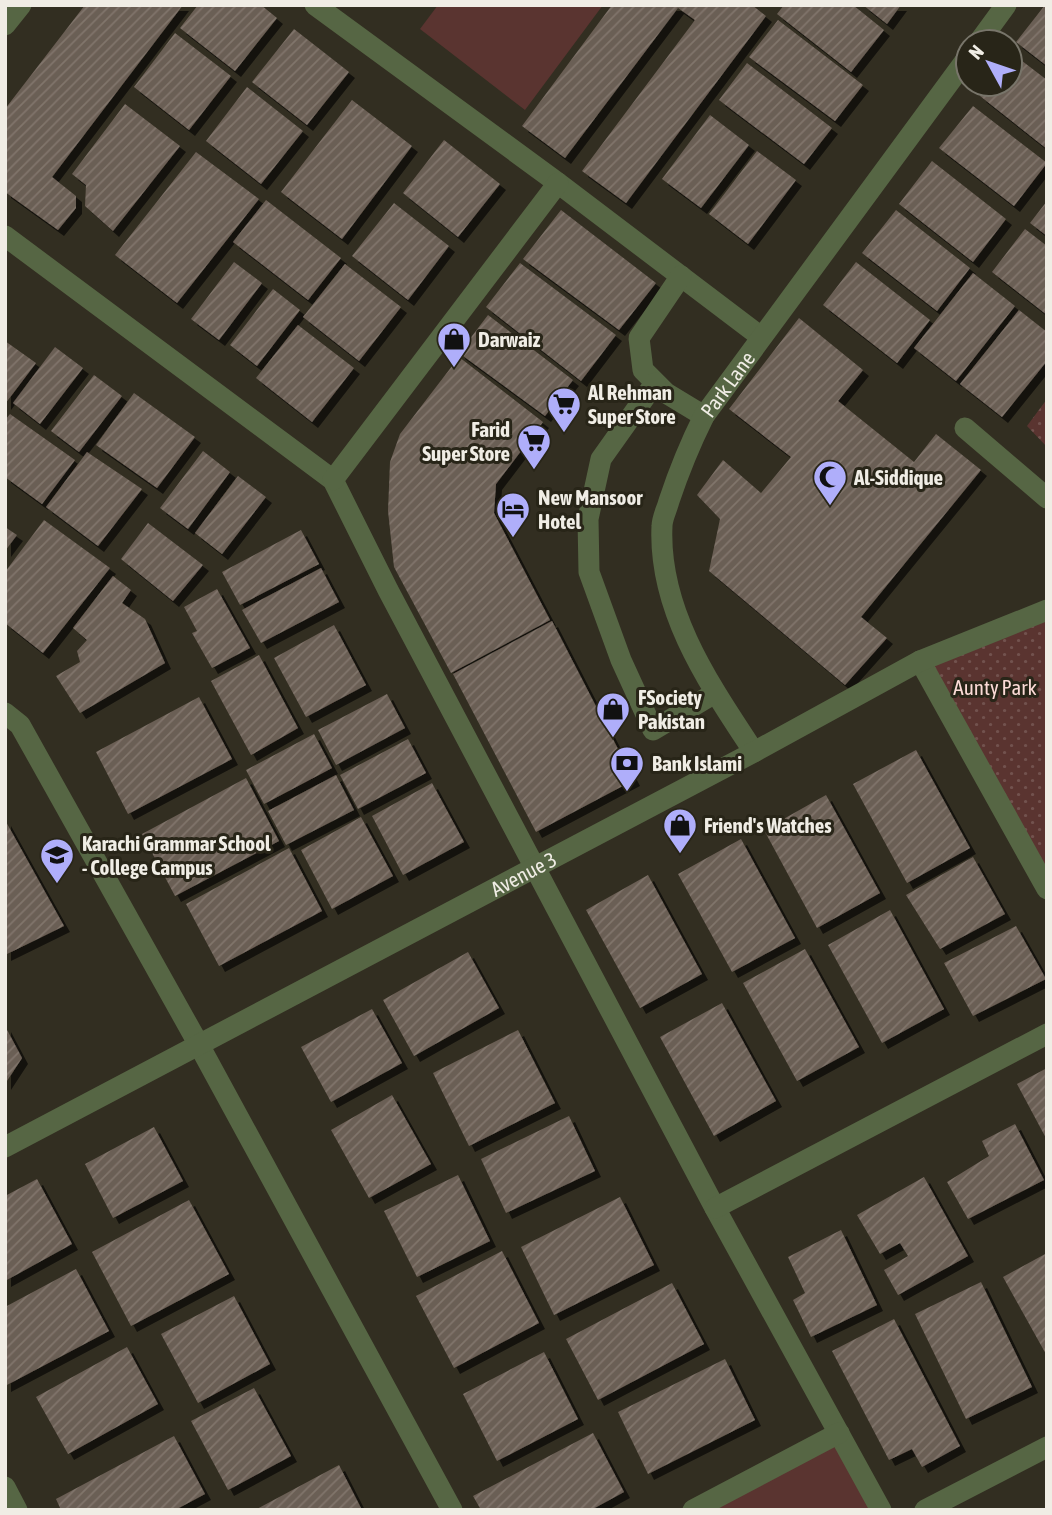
<svg xmlns="http://www.w3.org/2000/svg" width="1052" height="1515" viewBox="0 0 1052 1515" font-family="'Asap Condensed',sans-serif">
<defs>
<pattern id="park-dots" width="8" height="8" patternUnits="userSpaceOnUse" patternTransform="scale(1.75)"><rect width="8" height="8" fill="#5a3430"/><path d="M2 2h.1M6 6h.1" fill="none" stroke="#72524e" stroke-width="1.8" stroke-linecap="round"/></pattern>
<pattern id="building-hatch" width="6" height="6" patternUnits="userSpaceOnUse" patternTransform="scale(1.75)"><rect width="6" height="6" fill="#6b5e54"/><path d="M-1 1l2-2M0 6l6-6M5 7l2-2" fill="none" stroke="#80756c"/></pattern>
<filter id="shadow"><feDropShadow dx="6" dy="6" stdDeviation="0" flood-color="#0009"/></filter>
</defs>
<rect width="100%" height="100%" fill="#322e21"/>
<path fill="#5a3430" d="M438,5H603L525,110L420,29Z
M839,1433L881,1510H694Z"/>
<path fill="url(#park-dots)" d="M1047,399V447L1027,426Z
M1047,610V893L920,661Z"/>
<path fill="url(#building-hatch)" filter="url(#shadow)" d="M85,5H183L52,177L76,196V208L58,230L5,192V109Z
M198,5H261L277,18L235,71L180,28Z
M612,5H752L766,16L626,203L582,171L695,20L678,8L565,158L522,126Z
M784,5H853L884,30L851,72L777,14Z
M863,5H901L887,24Z
M1045,5H1047V66L1016,42Z
M778,20L863,85L835,121L749,57Z
M294,29L349,72L307,125L252,82Z
M175,33L231,76L189,130L134,87Z
M1013,54L1047,80V149L980,96L990,84H1010V58Z
M747,63L832,128L804,164L719,100Z
M247,87L303,131L261,184L206,141Z
M352,100L412,146L342,239L281,192Z
M125,104L180,146L113,231L85,206L86,185L72,174Z
M973,106L1047,163L1014,206L939,148Z
M710,115L749,145L701,208L662,179Z
M444,140L500,184L458,237L403,193Z
M757,151L796,180L748,244L709,214Z
M196,152L259,199L177,303L115,255Z
M932,161L1006,219L973,262L899,204Z
M266,200L341,258L308,300L233,242Z
M1047,201V236L1030,223Z
M394,203L449,246L408,300L352,256Z
M561,210L656,283L619,330L523,259Z
M896,210L970,268L937,311L862,253Z
M1025,229L1047,246V315L992,272Z
M234,262L262,283L219,340L191,319Z
M856,262L930,320L897,363L823,305Z
M520,263L616,335L581,381L486,307Z
M345,264L401,307L359,361L303,317Z
M973,273L1015,306L956,381L914,348Z
M273,289L300,310L257,366L230,345Z
M1019,310L1047,332V361L1002,417L960,384Z
M488,315L573,380L545,416L459,353Z
M799,318L863,370L838,401L914,462L936,434L981,470L861,617L887,638L845,685L709,571L720,519L697,495L723,460L761,493L791,457L729,409Z
M298,325L354,368L312,422L256,378Z
M5,341L36,363L5,404Z
M55,347L83,368L40,424L13,403Z
M459,357L543,422L496,484L494,513L550,620L451,673L394,567L388,511L390,462L400,434Z
M94,375L122,396L79,452L51,431Z
M134,393L195,437L157,488L96,445Z
M10,414L75,460L42,504L5,477V420Z
M203,451L230,472L188,529L160,508Z
M87,452L142,489L98,546L46,507Z
M238,476L266,497L222,554L195,533Z
M44,520L110,568L43,653L5,623V572Z
M148,523L203,565L173,601L121,559Z
M5,527L17,535L5,551Z
M301,530L319,564L240,605L222,572Z
M321,568L339,602L261,643L242,610Z
M113,576L131,590L122,603L145,619L165,663L80,713L56,676L80,662L77,651L87,640L73,628Z
M217,589L250,648L212,668L192,633L197,631L184,607Z
M552,621L634,780L536,832L453,674Z
M334,625L366,685L306,717L274,658Z
M259,655L298,728L251,755L211,681Z
M387,694L405,728L336,765L318,730Z
M199,697L232,759L128,814L96,752Z
M314,734L332,768L264,804L246,770Z
M408,739L426,773L358,809L340,775Z
M916,750L970,848L907,883L853,784Z
M336,775L354,810L286,845L268,811Z
M246,778L279,841L175,896L142,834Z
M432,783L464,842L403,875L372,816Z
M826,795L880,893L817,928L764,830Z
M361,817L393,876L332,909L301,850Z
M5,820L64,926L5,955Z
M741,839L795,938L732,972L678,874Z
M289,848L322,911L219,966L186,904Z
M973,857L1005,914L940,949L906,895Z
M648,875L702,974L640,1008L586,910Z
M890,910L944,1009L882,1043L828,945Z
M1016,926L1046,979L973,1016L944,963Z
M805,949L859,1047L797,1081L743,983Z
M468,952L499,1008L414,1056L383,1000Z
M722,1003L776,1101L714,1136L660,1037Z
M372,1009L402,1063L331,1102L301,1047Z
M5,1026L22,1058L5,1084Z
M518,1030L555,1103L469,1146L433,1073Z
M1047,1068V1140L1017,1084Z
M392,1095L431,1164L369,1198L331,1130Z
M569,1116L595,1171L506,1213L481,1159Z
M1015,1124L1044,1180L968,1219L947,1182L989,1156L982,1141Z
M154,1127L183,1181L113,1218L85,1164Z
M458,1175L490,1241L417,1277L384,1211Z
M924,1177L968,1256L898,1295L884,1270L908,1256L900,1243L880,1254L857,1215Z
M37,1179L72,1244L5,1281V1196Z
M620,1197L654,1265L554,1315L521,1247Z
M189,1200L229,1274L131,1326L92,1252Z
M841,1230L877,1305L811,1337L793,1300L805,1293L788,1257Z
M502,1251L539,1323L454,1368L416,1296Z
M1047,1253V1356L1003,1277Z
M76,1269L109,1331L5,1386V1307Z
M981,1282L1032,1387L966,1419L915,1314Z
M672,1283L704,1344L598,1400L566,1339Z
M234,1296L270,1364L198,1403L161,1334Z
M894,1319L960,1446L922,1467L912,1449L889,1460L832,1351Z
M127,1347L158,1404L68,1454L36,1397Z
M544,1352L578,1419L497,1461L463,1394Z
M725,1359L755,1420L648,1474L618,1412Z
M254,1388L291,1456L228,1490L191,1421Z
M593,1433L624,1492L591,1510H481L473,1496Z
M174,1436L205,1494L175,1510H61L56,1499Z
M339,1465L362,1510H255Z"/>
<g fill="none" stroke-linecap="round" stroke-linejoin="round">
<g stroke="#566644" stroke-width="21">
<path d="M315,5L558,183L761,337"/>
<path d="M5,25L21,5"/>
<path d="M979,42L1006,5"/>
<path d="M5,236L333,480L388,590L715,1208L881,1510"/>
<path d="M681,276L639,338L643,370L666,393L704,416"/>
<path d="M655,383L601,459L588,519L589,572L621,660L653,730L715,693"/>
<path d="M965,428L1047,498"/>
<path d="M333,480L558,183"/>
<path d="M920,661L1047,889"/>
<path d="M5,713L20,725L199,1045L452,1510"/>
<path id="s1" d="M754,752C710,685 658,611 662,526C662,518 667,509 669,501C679,471 690,444 704,416L968,57"/>
<path id="s2" d="M5,1147L754,752L920,661L1047,610"/>
<path d="M715,1208L1047,1034"/>
<path d="M5,1487L17,1510"/>
<path d="M693,1510L839,1433"/>
<path d="M925,1510L1047,1447"/>
</g>
</g>
<defs>
<g id="shop-pin" transform="scale(1.75)"><path d="M0 17L-7.5 6A9.5 9.5 0 1 1 7.5 6Z" fill="#afaefa" stroke="#282518"/><path d="M-5-2.5h2.3a2.7 3.5 0 0 1 5.4 0H5L5.5 6h-11ZM-1.5-2.5h3a1.5 2.3 0 0 0-3 0Z" fill="#111"/></g>
<g id="supermarket-pin" transform="scale(1.75)"><path d="M0 17L-7.5 6A9.5 9.5 0 1 1 7.5 6Z" fill="#afaefa" stroke="#282518"/><path d="M-6-5.5h2.5l.6 2H6L4.5 2H-2.5L-4.4-4H-6ZM-1.5 3.2a1.3 1.3 0 1 0 .1 0ZM3 3.2a1.3 1.3 0 1 0 .1 0Z" fill="#111"/></g>
<g id="mosque-pin" transform="scale(1.75)"><path d="M0 17L-7.5 6A9.5 9.5 0 1 1 7.5 6Z" fill="#afaefa" stroke="#282518"/><path d="M3.5-4.9A6 6 0 1 0 3.5 4.9A5 5 0 1 1 3.5-4.9Z" fill="#111"/></g>
<g id="hotel-pin" transform="scale(1.75)"><path d="M0 17L-7.5 6A9.5 9.5 0 1 1 7.5 6Z" fill="#afaefa" stroke="#282518"/><path d="M-6-4.5h1.5V1H6V5H4.5V3h-9V5H-6ZM-4 0a1.8 1.8 0 1 1 3.6 0ZM.5 0V-2.5h3Q6-2.5 6 0Z" fill="#111"/></g>
<g id="bank-pin" transform="scale(1.75)"><path d="M0 17L-7.5 6A9.5 9.5 0 1 1 7.5 6Z" fill="#afaefa" stroke="#282518"/><path d="M-6-4H6V4H-6ZM0-2.3a2.3 2.3 0 1 0 0 4.6a2.3 2.3 0 1 0 0-4.6Z" fill="#111"/></g>
<g id="university-pin" transform="scale(1.75)"><path d="M0 17L-7.5 6A9.5 9.5 0 1 1 7.5 6Z" fill="#afaefa" stroke="#282518"/><path d="M0-5L7-2L0 1L-7-2ZM-4 1L0 2.5L4 1V4Q0 6-4 4Z" fill="#111"/></g>
</defs>
<g fill-rule="evenodd">
<use href="#shop-pin" x="454" y="339"/>
<use href="#supermarket-pin" x="564" y="404"/>
<use href="#supermarket-pin" x="534" y="441"/>
<use href="#mosque-pin" x="830" y="477"/>
<use href="#hotel-pin" x="513" y="509"/>
<use href="#shop-pin" x="613" y="709"/>
<use href="#bank-pin" x="627" y="763"/>
<use href="#shop-pin" x="680" y="825"/>
<use href="#university-pin" x="57" y="855"/>
</g>
<g text-anchor="middle" dominant-baseline="central" stroke-width="6" stroke-linejoin="round" paint-order="stroke">
<g font-size="21" font-weight="bold" fill="#f0ede5" stroke="#282518" text-anchor="start">
<text x="478" y="339">Darwaiz</text>
<text x="588" y="392">Al Rehman<tspan x="588" dy="24">Super Store</tspan></text>
<text x="510" y="429" text-anchor="end">Farid<tspan x="510" dy="24">Super Store</tspan></text>
<text x="854" y="477">Al-Siddique</text>
<text x="538" y="497">New Mansoor<tspan x="538" dy="24">Hotel</tspan></text>
<text x="638" y="697">FSociety<tspan x="638" dy="24">Pakistan</tspan></text>
<text x="652" y="763">Bank Islami</text>
<text x="704" y="825">Friend's Watches</text>
<text x="82" y="843">Karachi Grammar School<tspan x="82" dy="24">- College Campus</tspan></text>
</g>
<g font-size="21" fill="#f0ede5" stroke="#282518">
<text stroke="none"><textPath href="#s1" startOffset="406">Park Lane</textPath></text>
<text stroke="none"><textPath href="#s2" startOffset="586">Avenue 3</textPath></text>
</g>
<g font-size="21" fill="#fbdad6" stroke="#282518">
<text x="995" y="687">Aunty Park</text>
</g>
</g>
<rect width="1052" height="1515" fill="none" stroke="#f0ede5" stroke-width="14"/>
<g transform="translate(989 63) rotate(310)"><circle r="33" fill="#282518" stroke="#78756a" stroke-width="2"/>
<path d="M0-5L12 26L0 18L-12 26Z" fill="#afaefa"/>
<text y="-10" font-size="19" font-weight="bold" text-anchor="middle" fill="#f0ede5">N</text>
</g>
</svg>
